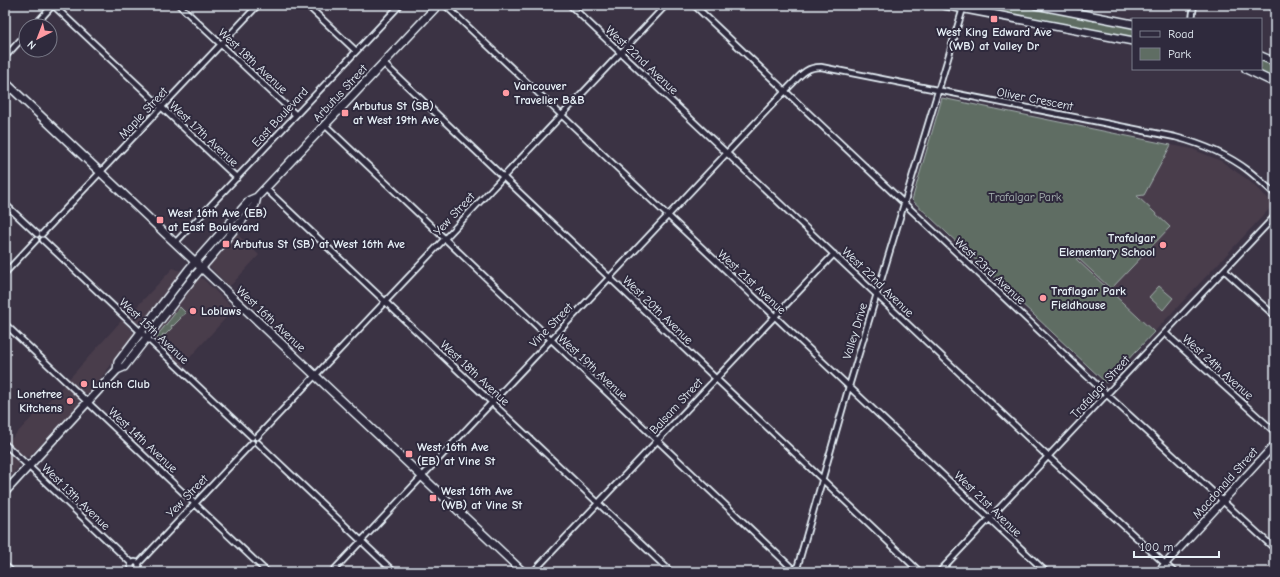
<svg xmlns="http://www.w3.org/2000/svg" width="1280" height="577" viewBox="0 0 1280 577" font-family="'Comic Neue',sans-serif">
<rect width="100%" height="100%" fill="#3b3344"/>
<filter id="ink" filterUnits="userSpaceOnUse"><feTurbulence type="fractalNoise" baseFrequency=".025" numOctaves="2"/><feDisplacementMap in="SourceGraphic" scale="8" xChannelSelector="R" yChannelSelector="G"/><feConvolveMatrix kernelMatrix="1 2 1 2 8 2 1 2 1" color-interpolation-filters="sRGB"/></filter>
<g filter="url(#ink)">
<path fill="#4a3d4c" d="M1171,145L1192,149L1221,161L1248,180L1274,204L1154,332L1076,259L1136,195H1144Z
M235,232L259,255L232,284L229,286L210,267V263Z
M173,268L183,272L143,324L136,323L128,316Z
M198,278L203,279L233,308L232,311L182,366L151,336Z
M122,320L133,332L134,334L133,337L89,393H84L68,380Z
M64,385L78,398L79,402L78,405L30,456L25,457L8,442Z
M5,450L19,464L18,468L5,481Z"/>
<path fill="#5f6d63" stroke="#a4afae" d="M972,5H1020L1049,11L1050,13L1053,12L1091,19L1094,22L1095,20L1133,28V39L1094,32L1091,29L1089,31L983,9Z
M1261,60L1275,66V79L1254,69H1261Z
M942,98L1171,145L1144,195L1137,196L1170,227L1111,289L1078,258L1076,259L1154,332L1106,383L912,200Z
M1159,286L1173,298L1163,310L1149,297Z
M180,307L186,313L182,316H181L180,317L181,318L173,326L172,325L171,326L172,328L165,335L163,334L162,335L163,337L160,340L156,337Z"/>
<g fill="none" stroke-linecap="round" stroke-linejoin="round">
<g stroke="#e8f1f8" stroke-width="8">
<path id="minor" d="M53,5L237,178
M179,5L296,115
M307,5L356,51
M445,5L843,381L1046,572
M570,5L1042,451L1174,572
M694,5L1102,390L1275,549
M1192,19L1194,5
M34,26L53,5
M5,57L26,34
M383,63L920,572
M325,125L796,572
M265,188L671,572
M5,204L37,234
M42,234L258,5
M43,240L252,437
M175,243L400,5
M1224,270L1275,316
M5,273L36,240
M5,324L267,572
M1165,333L1275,432
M257,437L666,5
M258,443L394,572
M5,444L132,564
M131 566a4 4 0 1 1 8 0a4 4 0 1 1-8 0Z
M138,564L252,443
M332,572L790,86C800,76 805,67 821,67L1175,137C1202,144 1227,154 1249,171C1258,178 1266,186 1275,194
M533,572L834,254
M796,572L847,393L964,5
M939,572L1275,216"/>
</g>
<g stroke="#e8f1f8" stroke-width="9">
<path id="tertiary" d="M5,566L11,572
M1158,572L1275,444"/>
</g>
<g stroke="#e8f1f8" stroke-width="10">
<path id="secondary" d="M944,5L1133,41
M1036,5L1133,24
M1261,56L1275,62
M1246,69L1275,83
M5,82L523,572
M117,370L118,362L189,269L250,200L257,197L438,5
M5,492L117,370L124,367L193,278L255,205L257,197"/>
</g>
<use href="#minor" stroke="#2f2a3d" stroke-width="4.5"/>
<use href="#tertiary" stroke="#2f2a3d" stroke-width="6"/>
<use href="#secondary" stroke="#2f2a3d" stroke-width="7"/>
</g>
</g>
<g fill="#ff9aa2" stroke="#2f2a3d" stroke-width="1.5">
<rect x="990" y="15" width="8" height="8" rx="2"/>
<circle cx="506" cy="93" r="4"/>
<rect x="341" y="109" width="8" height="8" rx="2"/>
<rect x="156" y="216" width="8" height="8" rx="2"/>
<rect x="222" y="240" width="8" height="8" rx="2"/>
<circle cx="1163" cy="245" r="4"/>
<circle cx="1043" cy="298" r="4"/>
<circle cx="193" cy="311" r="4"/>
<circle cx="84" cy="384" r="4"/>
<circle cx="70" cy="401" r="4"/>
<rect x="405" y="450" width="8" height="8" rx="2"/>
<rect x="429" y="494" width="8" height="8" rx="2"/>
</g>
<g text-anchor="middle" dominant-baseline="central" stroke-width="4" stroke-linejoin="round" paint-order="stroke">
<g font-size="12" font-weight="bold" fill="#e8f1f8" stroke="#2f2a3d" text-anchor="start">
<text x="994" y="32" text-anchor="middle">West King Edward Ave<tspan x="994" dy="14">(WB) at Valley Dr</tspan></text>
<text x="514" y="86">Vancouver<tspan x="514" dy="14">Traveller B&amp;B</tspan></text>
<text x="353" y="106">Arbutus St (SB)<tspan x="353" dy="14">at West 19th Ave</tspan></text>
<text x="168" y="213">West 16th Ave (EB)<tspan x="168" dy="14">at East Boulevard</tspan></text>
<text x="1155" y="238" text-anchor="end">Trafalgar<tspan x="1155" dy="14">Elementary School</tspan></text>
<text x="234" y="244">Arbutus St (SB) at West 16th Ave</text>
<text x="1051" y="291">Traflagar Park<tspan x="1051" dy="14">Fieldhouse</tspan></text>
<text x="201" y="311">Loblaws</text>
<text x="92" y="384">Lunch Club</text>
<text x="62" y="394" text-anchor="end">Lonetree<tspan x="62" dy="14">Kitchens</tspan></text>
<text x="417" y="447">West 16th Ave<tspan x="417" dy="14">(EB) at Vine St</tspan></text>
<text x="441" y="491">West 16th Ave<tspan x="441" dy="14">(WB) at Vine St</tspan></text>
</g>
<g font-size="12" fill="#e8f1f8" stroke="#2f2a3d">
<text transform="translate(642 60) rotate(43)">West 22nd Avenue</text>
<text transform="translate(253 61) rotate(43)">West 18th Avenue</text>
<text transform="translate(340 93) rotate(-47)">Arbutus Street</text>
<text transform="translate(1035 99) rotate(11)">Oliver Crescent</text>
<text transform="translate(143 113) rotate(-47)">Maple Street</text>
<text transform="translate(280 117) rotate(-47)">East Boulevard</text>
<text transform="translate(204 134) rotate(43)">West 17th Avenue</text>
<text transform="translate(454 214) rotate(-47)">Yew Street</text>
<text transform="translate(990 271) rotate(43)">West 23rd Avenue</text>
<text transform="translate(752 282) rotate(43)">West 21st Avenue</text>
<text transform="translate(878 282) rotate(44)">West 22nd Avenue</text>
<text transform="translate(658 310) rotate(44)">West 20th Avenue</text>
<text transform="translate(271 319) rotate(43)">West 16th Avenue</text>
<text transform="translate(551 325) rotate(-46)">Vine Street</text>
<text transform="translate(154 331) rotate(43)">West 15th Avenue</text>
<text transform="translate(855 331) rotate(-73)">Valley Drive</text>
<text transform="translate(593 367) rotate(43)">West 19th Avenue</text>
<text transform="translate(1218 367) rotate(42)">West 24th Avenue</text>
<text transform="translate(475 373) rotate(43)">West 18th Avenue</text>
<text transform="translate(1100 387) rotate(-47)">Trafalgar Street</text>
<text transform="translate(676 406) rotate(-47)">Balsam Street</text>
<text transform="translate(143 440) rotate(43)">West 14th Avenue</text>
<text transform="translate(1225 483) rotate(-48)">Macdonald Street</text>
<text transform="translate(187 496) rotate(-46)">Yew Street</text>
<text transform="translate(76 497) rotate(44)">West 13th Avenue</text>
<text transform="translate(988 504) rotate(44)">West 21st Avenue</text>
</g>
<g font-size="12" fill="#aab6b5" stroke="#2f2a3d">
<text x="1025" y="197">Trafalgar Park</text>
</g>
</g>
<rect width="1280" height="577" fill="none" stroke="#2f2a3d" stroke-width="20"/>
<rect x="10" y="10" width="1260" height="557" fill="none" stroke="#e8f1f8" stroke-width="1.5" filter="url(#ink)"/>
<rect x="1132" y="18" width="130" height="52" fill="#2f2a3d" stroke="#797a88"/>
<rect x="1140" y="31" width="20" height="6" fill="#2f2a3d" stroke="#797a88"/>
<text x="1168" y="38" font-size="12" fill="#e8f1f8">Road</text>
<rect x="1140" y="48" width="20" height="12" fill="#5f6d63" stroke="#797a88"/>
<text x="1168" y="58" font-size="12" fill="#e8f1f8">Park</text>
<g transform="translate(38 38) rotate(222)"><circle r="19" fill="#2f2a3d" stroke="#797a88"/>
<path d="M0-3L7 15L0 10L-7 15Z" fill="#ff9aa2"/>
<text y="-6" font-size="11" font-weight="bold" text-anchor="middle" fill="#e8f1f8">N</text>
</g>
<path d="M1134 551v6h85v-6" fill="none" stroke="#e8f1f8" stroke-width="2"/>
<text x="1140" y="551" font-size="12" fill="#e8f1f8" stroke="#2f2a3d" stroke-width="3" paint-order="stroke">100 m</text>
</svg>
